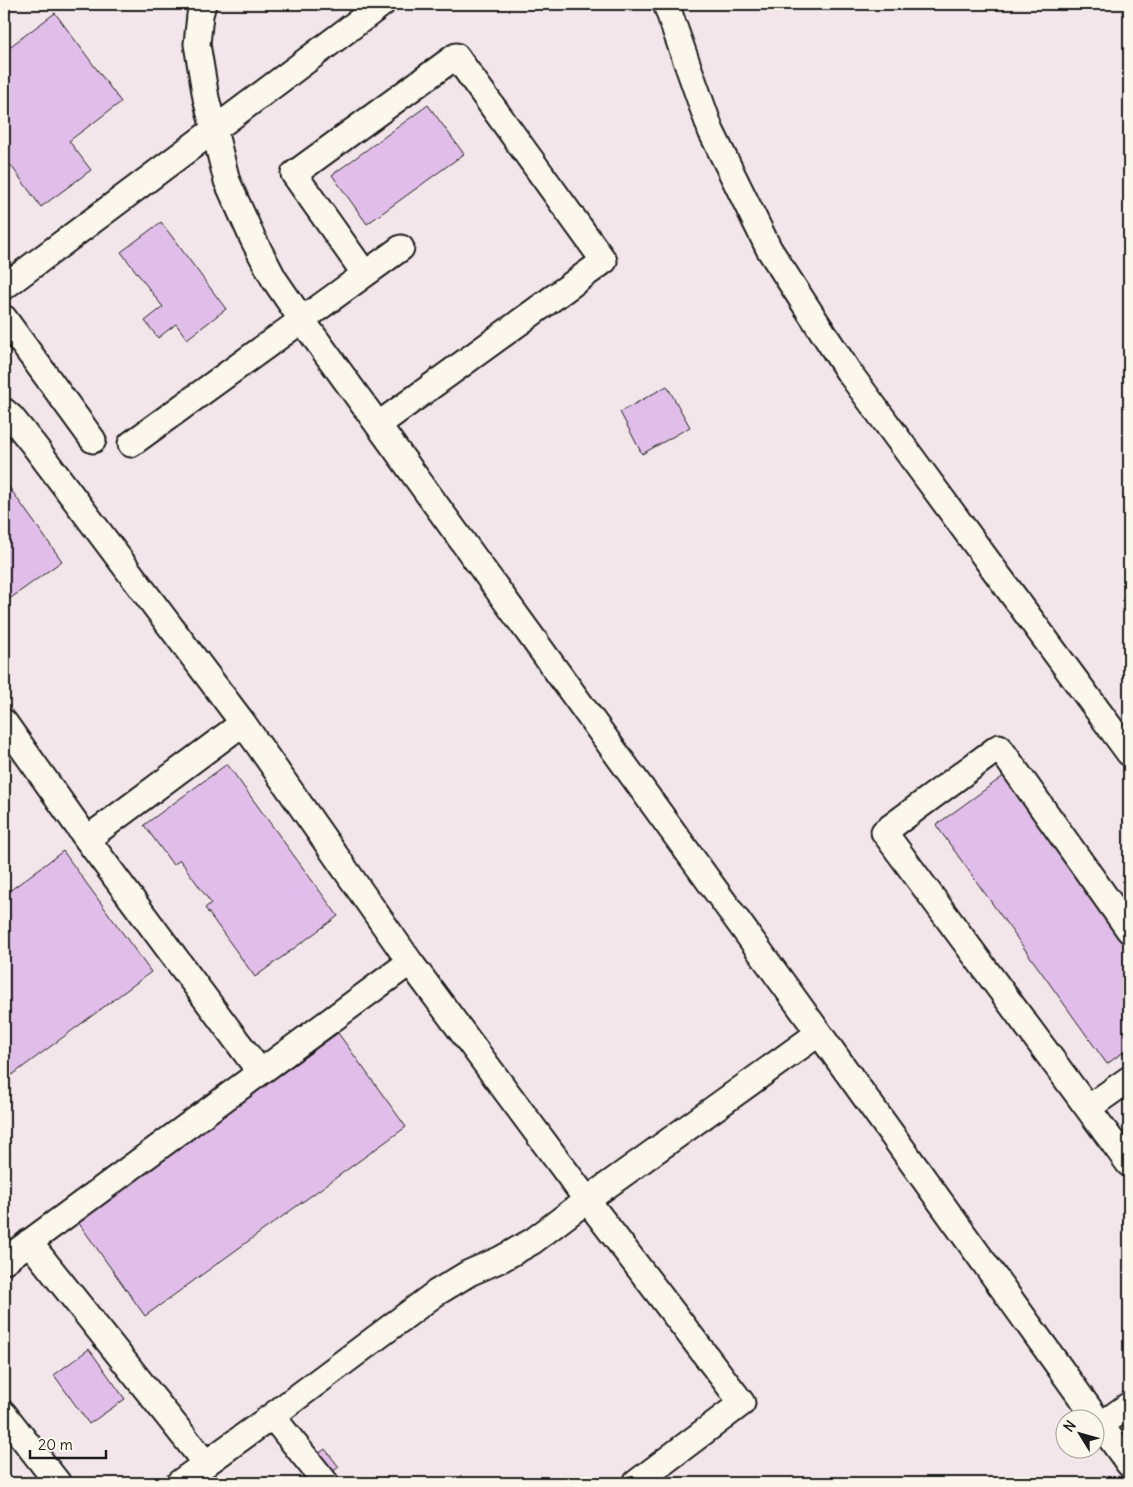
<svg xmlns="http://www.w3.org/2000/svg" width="1133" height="1487" viewBox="0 0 1133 1487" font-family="Delius,sans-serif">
<rect width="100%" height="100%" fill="#fbf7ec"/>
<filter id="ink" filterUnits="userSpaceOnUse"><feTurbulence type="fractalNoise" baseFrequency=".02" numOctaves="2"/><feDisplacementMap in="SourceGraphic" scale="10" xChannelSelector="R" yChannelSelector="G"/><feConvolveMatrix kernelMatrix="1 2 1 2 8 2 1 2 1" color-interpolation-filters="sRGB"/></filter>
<g filter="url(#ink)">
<path fill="#f3e6eb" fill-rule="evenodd" d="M4,4H1129V1483H4ZM1066,1420H1096V1450H1066Z"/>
<path fill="#e0bee9" stroke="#1c1c1c" d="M55,13L121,102L69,141L91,170L41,207L4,156V51Z
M428,105L464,154L367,224L332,175Z
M161,222L226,309L187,339L176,324L158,338L145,321L163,307L121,252Z
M667,386L690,427L642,454L620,412Z
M4,480L62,561L4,603Z
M227,764L338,916L255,977L205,908L211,903L180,860L173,865L144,825Z
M1005,775L1129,950V1048L1107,1064L936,825Z
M63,851L151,972L4,1081V895Z
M338,1033L406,1127L145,1316L78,1222Z
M89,1349L125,1399L89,1424L54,1375Z
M325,1449L339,1467L328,1475L314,1457Z"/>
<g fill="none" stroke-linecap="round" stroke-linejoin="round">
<g stroke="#1c1c1c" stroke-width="29">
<path id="minor" d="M203,4L200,15L197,44L206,98L227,181L253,239L274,279L302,320L819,1033L1129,1464
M666,4L711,131L769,249L848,371L1129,753
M365,274L294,174L456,56L604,261L378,425
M4,287L382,4
M4,318L93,440
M4,411L12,418L33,444L243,723L410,962L587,1200L742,1403L636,1483
M131,444L401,248
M4,722L87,839L260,1072
M87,839L243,723
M1129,930L999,747L884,832L1129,1164
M1088,1108L1129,1079
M29,1242L206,1464
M4,1261L410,962
M4,1414L58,1483
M272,1416L326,1483
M1101,1425L1129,1405
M179,1483L272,1416L436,1293L469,1273L501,1259L533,1241L587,1200L819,1033"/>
</g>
<use href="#minor" stroke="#fbf7ec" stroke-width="25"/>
</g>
</g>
<rect width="1133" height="1487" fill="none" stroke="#fbf7ec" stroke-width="20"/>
<rect x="10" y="10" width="1113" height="1467" fill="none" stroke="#1c1c1c" stroke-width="2" filter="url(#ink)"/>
<g transform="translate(1080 1434) rotate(307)"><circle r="24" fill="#fbf7ec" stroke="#a29f99"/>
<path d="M0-4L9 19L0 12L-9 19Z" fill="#1c1c1c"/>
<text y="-8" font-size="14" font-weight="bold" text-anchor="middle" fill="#1c1c1c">N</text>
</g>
<path d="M30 1450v8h76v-8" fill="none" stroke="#1c1c1c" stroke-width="2.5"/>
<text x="38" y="1450" font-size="15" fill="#1c1c1c" stroke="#fbf7ec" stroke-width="4" paint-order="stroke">20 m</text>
</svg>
